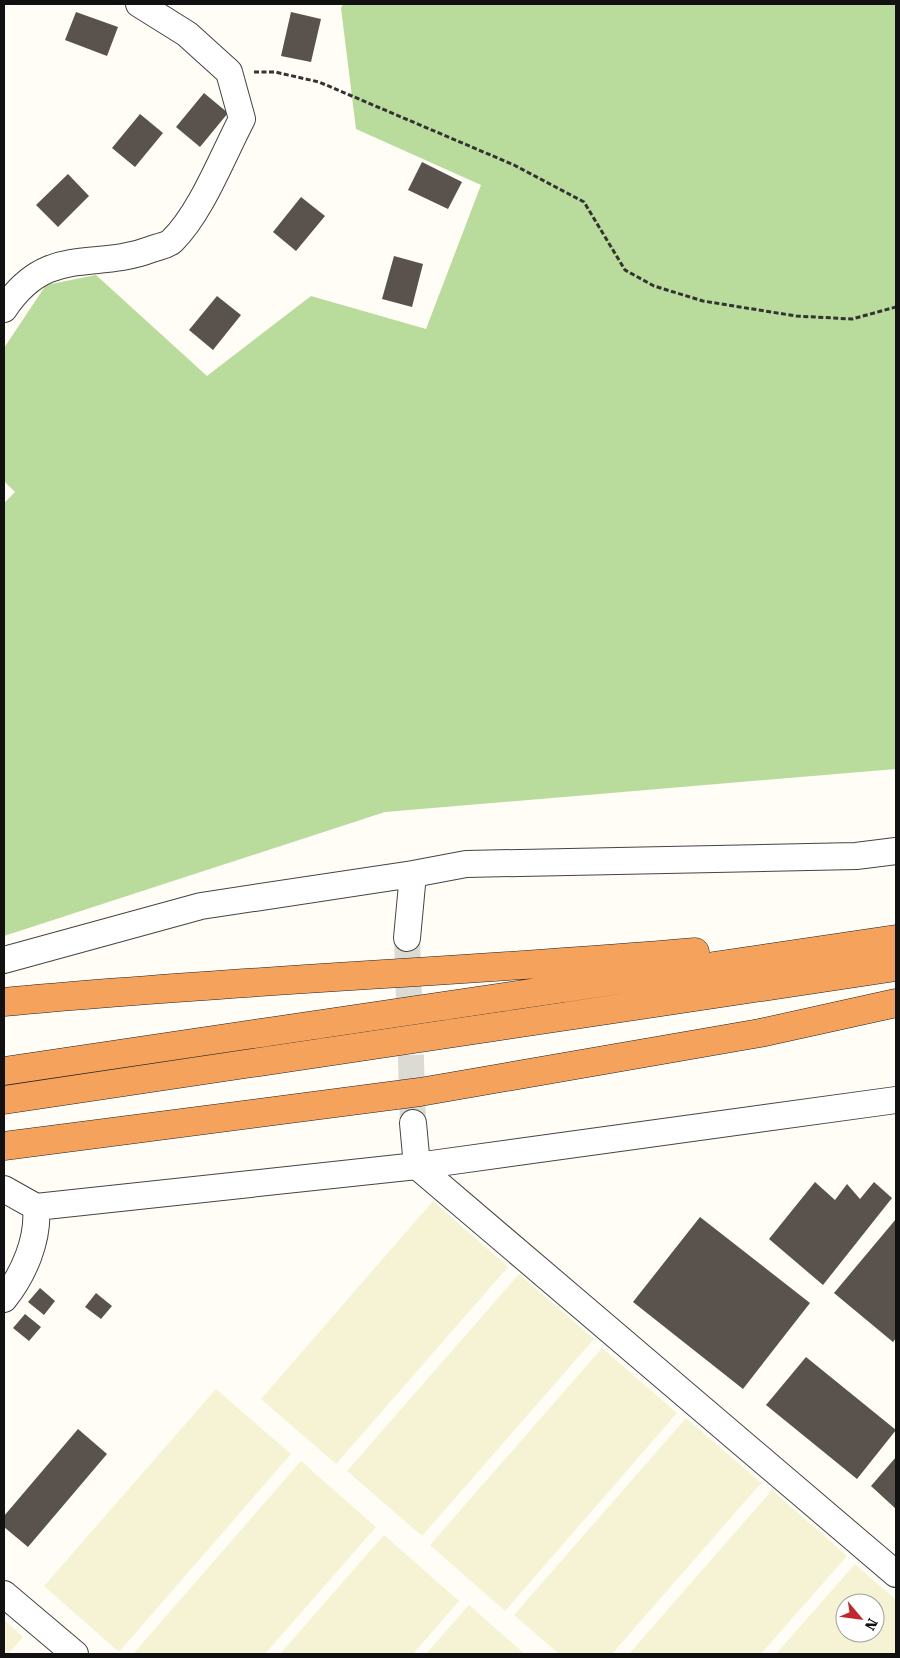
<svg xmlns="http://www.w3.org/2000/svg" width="900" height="1658" viewBox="0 0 900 1658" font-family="'Roboto Serif',serif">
<rect width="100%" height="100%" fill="#fffdf5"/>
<path fill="#f6f3d4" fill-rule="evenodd" d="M433,1201L508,1267L336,1464L261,1399Z
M519,1274L594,1339L422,1536L347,1471Z
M602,1348L677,1413L505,1611L430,1545Z
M216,1389L291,1454L119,1652L44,1586Z
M686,1418L761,1483L612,1654H559L514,1615Z
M301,1461L376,1527L265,1654H133Z
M772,1490L847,1556L761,1654H629Z
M384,1535L459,1601L413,1654H280Z
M855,1564L896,1600V1654H776ZM845,1603H875V1633H845Z
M469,1605L525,1654H426Z
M4,1620L23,1637L8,1654H4Z"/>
<path fill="#b9dc9c" d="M343,4H896V769L385,812L4,936V503L15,492L4,481V348L46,285L96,275L207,376L311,296L426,329L481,185L356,129L341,8Z"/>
<path fill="#5a524d" d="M76,12L118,27L107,56L65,40Z
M291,12L321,19L311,62L281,56Z
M204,93L228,113L200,147L176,127Z
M140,114L163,133L135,167L112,148Z
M422,162L462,182L448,209L408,190Z
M68,174L89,196L58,227L36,205Z
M301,197L325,216L296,251L273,232Z
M394,256L423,264L412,307L382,299Z
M217,296L241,315L213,350L189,330Z
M815,1182L835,1200L847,1184L860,1199L874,1182L892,1198L823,1285L769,1239Z
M700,1217L810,1303L743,1389L633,1302Z
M896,1219V1338L893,1342L834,1293Z
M40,1288L55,1301L44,1315L28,1302Z
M96,1293L112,1306L101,1319L85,1307Z
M25,1314L41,1327L29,1341L13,1328Z
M806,1357L896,1430L857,1479L766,1405Z
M78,1429L107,1454L28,1547L4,1527V1516Z
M896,1457V1509L871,1486Z"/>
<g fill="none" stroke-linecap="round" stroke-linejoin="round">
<path stroke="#dbdad3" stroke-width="26" stroke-dasharray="26 13" stroke-linecap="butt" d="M407,938L413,1123"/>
<g stroke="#444" stroke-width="28">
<path id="minor" d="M4,309C48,243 93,272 152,249C158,247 168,245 172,241C201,213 223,155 242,119L229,72L187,34L139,4
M407,938L413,874L466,864L856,856L896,851
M4,960L201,906L413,874
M413,1123L417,1166L896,1574
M4,1189L36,1207L417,1166L896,1100
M4,1299C24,1274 39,1239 36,1207
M4,1594L75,1654"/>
</g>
<g stroke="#222" stroke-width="29">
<path id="motorway" d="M4,1002C234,980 465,972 695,952
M4,1071L896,939
M4,1100L896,967
M4,1146L420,1092L760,1033L896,1003"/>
</g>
<path stroke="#333" stroke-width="3" stroke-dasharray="5 2.5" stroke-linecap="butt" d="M254,72H275L319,82L514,165L584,202L625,270L654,286L703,301L796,316L852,319L896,307"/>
<use href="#minor" stroke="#fff" stroke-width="26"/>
<use href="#motorway" stroke="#f5a25d" stroke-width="28"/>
</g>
<rect width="900" height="1658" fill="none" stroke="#111111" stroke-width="10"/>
<g transform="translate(860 1618) rotate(119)"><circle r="24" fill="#ffffff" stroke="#a0a0a0"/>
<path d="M0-4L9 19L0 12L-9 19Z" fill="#c4262e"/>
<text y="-8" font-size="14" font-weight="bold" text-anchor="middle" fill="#111111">N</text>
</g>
</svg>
